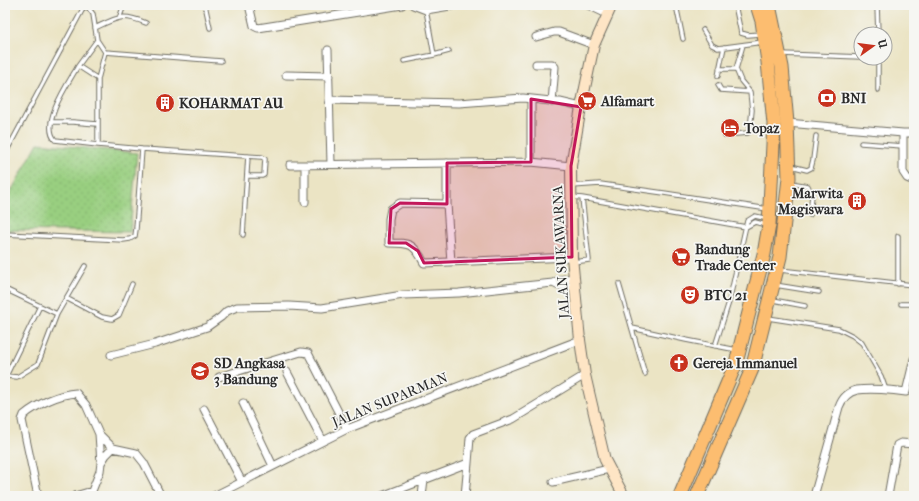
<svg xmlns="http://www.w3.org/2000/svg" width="919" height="501" viewBox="0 0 919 501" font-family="'IM FELL French Canon',serif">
<defs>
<pattern id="grass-dots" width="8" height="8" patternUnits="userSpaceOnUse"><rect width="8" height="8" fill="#99cf80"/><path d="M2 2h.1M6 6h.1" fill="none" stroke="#84b26f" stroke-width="1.8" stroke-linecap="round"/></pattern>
</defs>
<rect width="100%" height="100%" fill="#f6f6f2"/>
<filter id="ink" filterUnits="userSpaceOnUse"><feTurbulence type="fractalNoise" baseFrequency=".025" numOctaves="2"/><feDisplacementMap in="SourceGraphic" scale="8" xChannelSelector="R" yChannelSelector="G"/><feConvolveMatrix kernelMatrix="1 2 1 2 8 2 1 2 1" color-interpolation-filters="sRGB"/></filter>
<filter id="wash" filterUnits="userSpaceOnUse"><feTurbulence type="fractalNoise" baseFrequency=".012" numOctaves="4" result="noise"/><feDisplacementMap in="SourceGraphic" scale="16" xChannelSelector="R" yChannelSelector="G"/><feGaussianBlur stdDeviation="0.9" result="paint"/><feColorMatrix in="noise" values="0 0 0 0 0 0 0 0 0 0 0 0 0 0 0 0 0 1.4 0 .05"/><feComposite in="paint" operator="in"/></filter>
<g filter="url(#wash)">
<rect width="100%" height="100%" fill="#ebe4c4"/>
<path fill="url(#grass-dots)" stroke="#627d56" d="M38,143L137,153L130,232L5,230V202Z"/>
</g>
<g filter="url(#ink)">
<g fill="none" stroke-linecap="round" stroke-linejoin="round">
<g stroke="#6e6c61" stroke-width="5.5">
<path id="lane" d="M86,5L93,14L97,40L105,52L221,61
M205,5L210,28
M676,5L683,39
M735,5L741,33L748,35L761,34
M877,5L878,34
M426,10L434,55L449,51
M120,16L124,5
M95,28C118,17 122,13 146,23
M703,30L712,45L718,48L763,42
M97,40L78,66L98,79
M105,52L98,79V145L142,149L262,157L265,159L264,175L262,176H247
M782,54L861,57
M878,58V90
M404,61L434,55
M78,66C69,82 40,123 55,140L98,145
M719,69H736L743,45
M718,76L724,47
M718,85L721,90L750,92
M51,122H73L97,124
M725,135L748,133L750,130L752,110L750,92L741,81L736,69
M861,143L903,146
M5,154L85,5
M791,166L807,170L811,168L813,160L816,136
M791,183L808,186L812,195L810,215
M572,186L600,184L664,193L768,209
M572,197L582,198L746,227L755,222L766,225
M5,234L123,240L130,239L135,236L136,229L142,149
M243,235L248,156
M898,236V284
M573,262L589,260L582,198
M780,270L913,285
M619,284L645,374
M775,285L819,292
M5,289L57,314L85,266
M66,298L102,317L112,319L119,315L132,284
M773,300L805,306
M901,304H914
M768,318L839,329L853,336L862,343L881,376L886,390
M632,328L686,340L737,350
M715,346L729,302L747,221L755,216L768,219
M5,376H6L40,306
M6,376L17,377L38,364L57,314"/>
</g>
<g stroke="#6e6c61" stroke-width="9">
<path id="street" d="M249,5L254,26L258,28L402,5
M413,5L426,10L456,5
M588,5L607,14
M536,37L554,32H559L594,45
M328,50L331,164
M536,64H552L555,67L552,102
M286,75L329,76
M329,100L459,103L523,98L560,102L581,107
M787,123L903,133H914
M903,133V172L907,178L914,181
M531,162V99
M447,163V204L451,262
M290,165L531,162L571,166
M305,202V165
M447,204L400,203L391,209L389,219V243C410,243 414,243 424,263L572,257
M553,283L559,286H575
M111,355L155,344L207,327L221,317L227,311L237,307L289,306L322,308L403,295L459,293L553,283L559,280L574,278
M287,372L323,441
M219,377L301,352L308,353L347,429
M243,403L273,466
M204,409L242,482
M99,434L101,463
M113,448L136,453L144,463L161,496
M553,482L609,469
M38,496L22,420L24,415C37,404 60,394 76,393L86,405L99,434L113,448L106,455L101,463L100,471L92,491L75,496
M214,496L347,429L580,340
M382,496L468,463L470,438L473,434L513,419L585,375
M422,496L424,479
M465,496L468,463
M814,496L839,407C842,399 848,392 857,390C870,388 893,390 906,392L914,359
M888,496L897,445L901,443L914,444"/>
</g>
<g stroke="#6e6c61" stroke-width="12">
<path id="secondary" d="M612,5L594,45L581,107L571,166L572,257L580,340L585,375L605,460L624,496"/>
</g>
<g stroke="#6e6c61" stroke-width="15">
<path id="highway" d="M680,496L736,363L764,254L769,225L774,124L768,62L762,21L757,5
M697,496L752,369L780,257L789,178L787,123L782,67L769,5"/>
</g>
<use href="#lane" stroke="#fff" stroke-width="3.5"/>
<use href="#street" stroke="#fff" stroke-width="7"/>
<use href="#secondary" stroke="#fee5c5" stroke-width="10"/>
<use href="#highway" stroke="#fcbd6f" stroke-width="13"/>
</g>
</g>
<path fill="#c2185b" fill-opacity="0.2" stroke="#c2185b" stroke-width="3" stroke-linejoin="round" d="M531,99L581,107L571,166L572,257L424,263L418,251L406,243H389L391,209L400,203L447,204V163L531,162Z"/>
<defs>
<g id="bank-disc" transform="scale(1)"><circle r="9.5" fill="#c8321e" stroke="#f6f6f2"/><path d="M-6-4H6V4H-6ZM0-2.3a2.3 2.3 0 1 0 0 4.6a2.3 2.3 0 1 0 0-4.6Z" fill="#fff"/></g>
<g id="supermarket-disc" transform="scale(1)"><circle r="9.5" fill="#c8321e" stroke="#f6f6f2"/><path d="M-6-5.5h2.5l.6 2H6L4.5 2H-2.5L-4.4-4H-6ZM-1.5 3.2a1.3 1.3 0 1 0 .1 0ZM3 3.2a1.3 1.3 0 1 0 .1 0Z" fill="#fff"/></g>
<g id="building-disc" transform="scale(1)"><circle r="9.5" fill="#c8321e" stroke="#f6f6f2"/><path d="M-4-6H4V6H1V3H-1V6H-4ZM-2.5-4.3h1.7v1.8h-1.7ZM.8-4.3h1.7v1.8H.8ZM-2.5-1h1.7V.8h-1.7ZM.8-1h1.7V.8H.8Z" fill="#fff"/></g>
<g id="hotel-disc" transform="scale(1)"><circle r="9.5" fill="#c8321e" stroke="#f6f6f2"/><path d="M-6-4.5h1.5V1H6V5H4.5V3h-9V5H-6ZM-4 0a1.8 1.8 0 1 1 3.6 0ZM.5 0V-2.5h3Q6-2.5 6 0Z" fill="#fff"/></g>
<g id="theatre-disc" transform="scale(1)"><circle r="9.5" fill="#c8321e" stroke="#f6f6f2"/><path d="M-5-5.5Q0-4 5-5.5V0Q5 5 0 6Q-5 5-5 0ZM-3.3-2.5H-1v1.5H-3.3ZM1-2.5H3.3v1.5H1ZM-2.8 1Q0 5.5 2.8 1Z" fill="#fff"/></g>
<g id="church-disc" transform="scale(1)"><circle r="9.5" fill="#c8321e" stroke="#f6f6f2"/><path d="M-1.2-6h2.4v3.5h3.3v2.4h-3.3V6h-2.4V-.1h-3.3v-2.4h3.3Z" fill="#fff"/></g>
<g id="school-disc" transform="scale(1)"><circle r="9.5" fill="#c8321e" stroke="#f6f6f2"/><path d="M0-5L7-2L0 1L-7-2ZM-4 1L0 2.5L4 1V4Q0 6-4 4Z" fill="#fff"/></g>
</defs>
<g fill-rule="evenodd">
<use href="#bank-disc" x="827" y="98"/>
<use href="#supermarket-disc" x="587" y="101"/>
<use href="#building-disc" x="165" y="103"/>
<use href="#hotel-disc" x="730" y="128"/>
<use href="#building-disc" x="857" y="201"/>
<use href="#supermarket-disc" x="681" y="257"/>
<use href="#theatre-disc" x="690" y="295"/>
<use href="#church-disc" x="679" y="363"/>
<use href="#school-disc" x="200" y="371"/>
</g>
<g text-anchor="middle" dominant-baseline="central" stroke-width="3.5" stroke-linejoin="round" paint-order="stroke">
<g font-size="14" font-weight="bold" fill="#2b2b2b" stroke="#f6f6f2" text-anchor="start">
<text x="841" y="98">BNI</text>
<text x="601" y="101">Alfamart</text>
<text x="179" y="103">KOHARMAT AU</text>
<text x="744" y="128">Topaz</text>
<text x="843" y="193" text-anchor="end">Marwita<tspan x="843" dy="16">Magiswara</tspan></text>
<text x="695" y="249">Bandung<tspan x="695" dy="16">Trade Center</tspan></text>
<text x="704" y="295">BTC 21</text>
<text x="214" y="363">SD Angkasa<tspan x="214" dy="16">3 Bandung</tspan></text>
<text x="693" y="363">Gereja Immanuel</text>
</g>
<g font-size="14" fill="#2b2b2b" stroke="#f6f6f2">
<text transform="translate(561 252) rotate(-93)">JALAN SUKAWARNA</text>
<text transform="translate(390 400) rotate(-22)">JALAN SUPARMAN</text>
</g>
</g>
<rect width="919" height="501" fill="none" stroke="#f6f6f2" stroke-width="20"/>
<g transform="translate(873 46) rotate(76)"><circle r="19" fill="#f6f6f2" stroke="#a5a5a2"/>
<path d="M0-3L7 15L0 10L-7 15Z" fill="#c8321e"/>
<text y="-6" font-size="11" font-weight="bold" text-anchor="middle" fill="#2b2b2b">U</text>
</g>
</svg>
